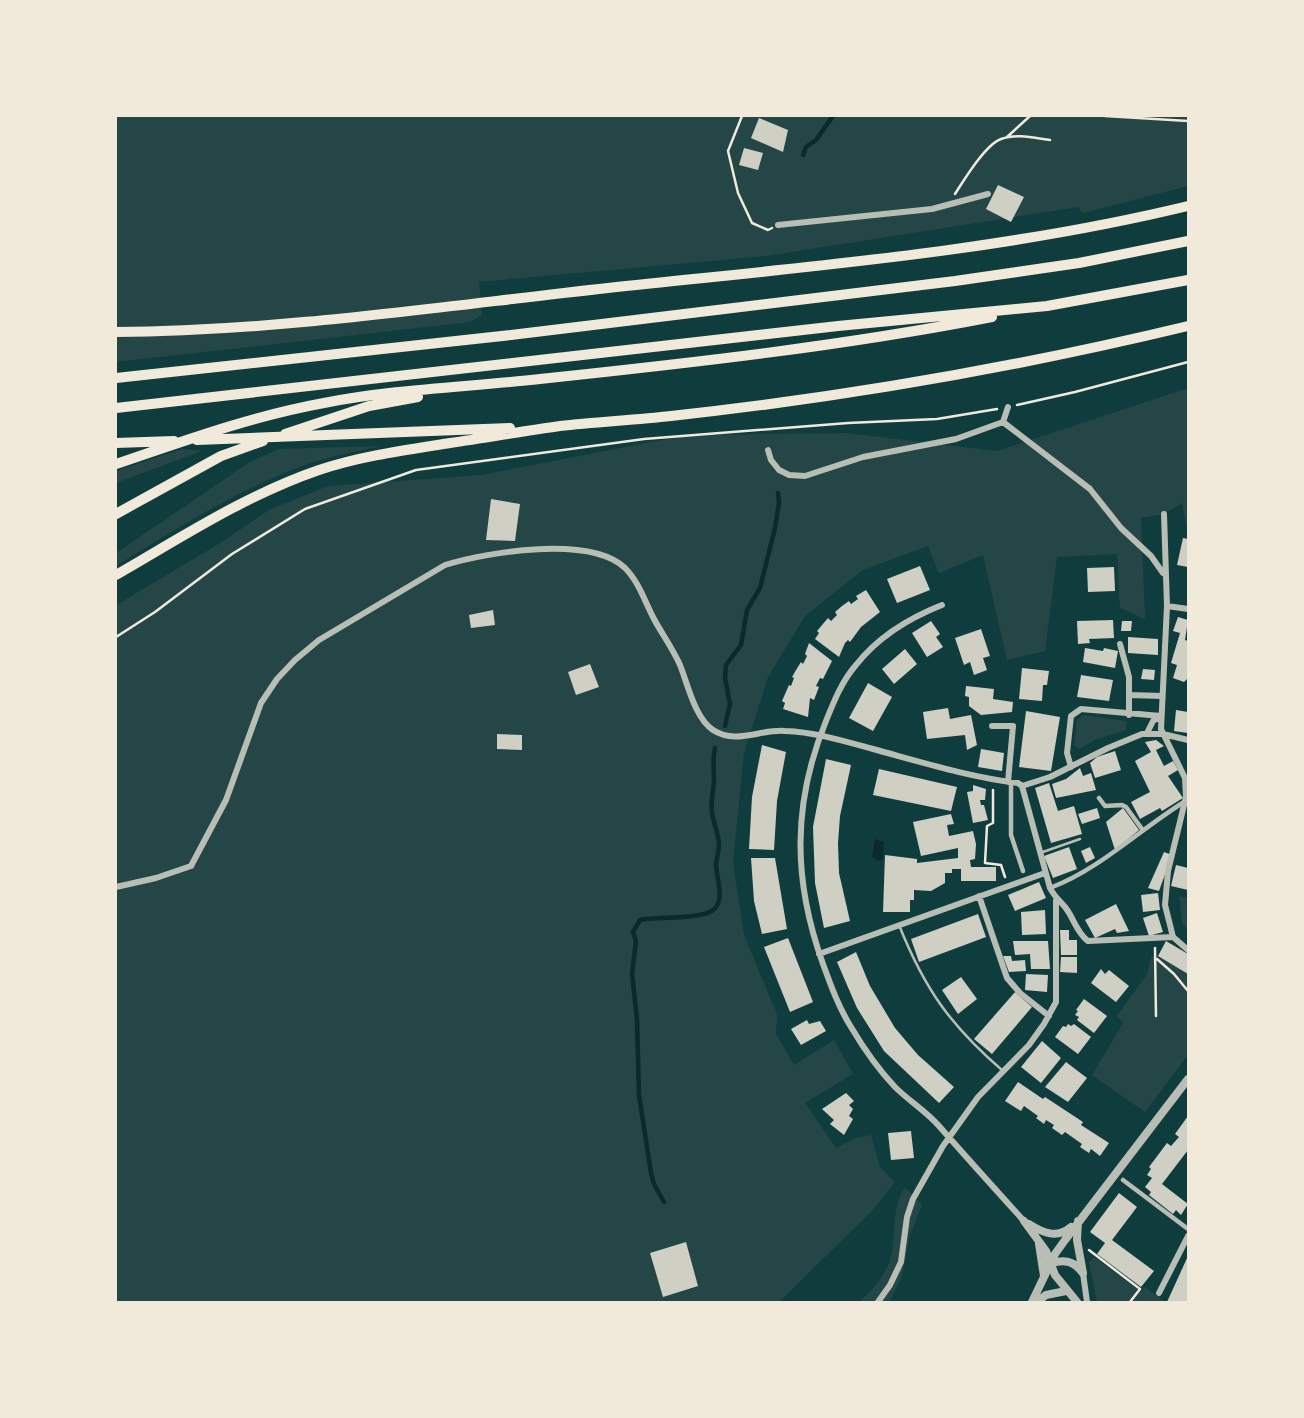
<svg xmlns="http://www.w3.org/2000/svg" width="1304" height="1418" viewBox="0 0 1304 1418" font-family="Merriweather,serif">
<rect width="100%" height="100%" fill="#0f3d3e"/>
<path fill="#244646" d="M116,116H1188V186L1083,213L1078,207L766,256L479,282L482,315L470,322L116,362Z
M1188,388V526H1186L1182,503L1164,514L1141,518L1145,619L1120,608L1117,554L1057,557L1045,651L1007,660L983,555L939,573L928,546L863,570L805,616L768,677L744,753L733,863L744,935L777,1014L776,1034L794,1065L834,1040L853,1074L805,1103L836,1148L855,1138L871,1135L880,1167L895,1182L872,1211L779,1302H116V605L222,542L269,510L328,486L481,475L688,435L846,433L997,451Z
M381,446C355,452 327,457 302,466C236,491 175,529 116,566V553L250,462L279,449Z
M182,449L202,451L116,483V471Z
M1083,715L1127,721L1126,730L1095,740L1079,749L1074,745L1077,720Z
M1179,896L1188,898V931L1182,922Z
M1158,956L1188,974V1055L1145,1112L1092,1075L1123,1023L1117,1016L1147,974L1151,957Z
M905,1187L922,1205L910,1235L901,1279L889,1302H859C872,1291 882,1279 889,1263C898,1240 889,1212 905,1187Z
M1094,1257L1141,1292L1145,1287L1164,1301L1163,1302H1097L1089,1262Z"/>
<path fill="#0a2a2b" d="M875,839L884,842L883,859L878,861L872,857Z"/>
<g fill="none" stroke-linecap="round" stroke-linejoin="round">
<path stroke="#0a2a2b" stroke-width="4.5" d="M803,155L806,147L816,140L833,116
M725,726L730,704L725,678L726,665L741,645L747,610L760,588L775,528L779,503L778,493
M664,1202L654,1184L651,1173L639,1095L637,1019L632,974L636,941L633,932L640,920C658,916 700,920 713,910C726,901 716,877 716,864C717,857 719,850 719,843C718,832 713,822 712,812C710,801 714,790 714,779C714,768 712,760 715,748"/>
</g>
<path fill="#cfcfc3" d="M759,118L788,130L783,152L751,138Z
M744,148L763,153L758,170L739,165Z
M998,185L1024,197L1011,222L986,209Z
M491,499L520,504L515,541L486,540Z
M1183,538L1188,539V567L1177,565Z
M920,566L930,590L897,603L887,579Z
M1114,567L1115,591L1088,592L1087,568Z
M866,590L880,612L861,627L850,642L848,640L845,643L839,657L815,639L819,633L817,631L828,618L831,621L837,615L835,612L842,606L849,601L851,604L858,599L856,596Z
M493,610L495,625L471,628L469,615Z
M1178,617L1188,620L1185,640L1188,641V678L1184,682L1173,678L1177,665L1171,663L1180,633L1173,631Z
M1113,620L1114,638L1089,639L1090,643L1078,644L1077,621Z
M931,621L940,634L936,637L943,647L927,657L912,633Z
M1122,621H1132L1131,631H1121Z
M981,629L990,656L983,658L987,670L974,675L970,662L964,665L955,638Z
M1128,637L1158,639V655L1128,653Z
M809,643L832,661L823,679L820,678L816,686L819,687L814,700L810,698L808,717L783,709L785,703L782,701L789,685L791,686L794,678L792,677L796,670L801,662L803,664L807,656L805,654Z
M1085,648L1103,651L1104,648L1118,651L1115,668L1083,662Z
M905,649L917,664L894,684L882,669Z
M590,664L599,687L576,695L568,672Z
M1022,668L1049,671L1047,685H1043L1042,701L1019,699Z
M1143,669L1155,670L1154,680L1141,679Z
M1081,675L1113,680L1109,701L1077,697Z
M868,683L892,697L873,731L849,718Z
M966,686L994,689L993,699L1013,702L1012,712L981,715L969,706V697L965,696Z
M948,708L950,719L971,715L977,745L967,750L965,735L927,739L923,712Z
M1176,710L1188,712V733L1174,731Z
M1026,711L1060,717L1051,771L1019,767Z
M497,734L522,735V750L497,749Z
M1156,740L1164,746L1156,750L1164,766L1173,761L1178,770L1168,776L1183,798L1162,811L1160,808L1140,819L1131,802L1150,792L1135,761L1151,752L1145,742Z
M762,745L786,752L777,801L774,850L749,849L752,797Z
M981,749L1004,753L1002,771L978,767Z
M1115,751L1121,770L1095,778L1090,763L1097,757Z
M826,759L851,765L840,816L838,843L839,873L850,921L824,928L815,883L813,827Z
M1080,768L1083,776L1091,773L1096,790L1056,798L1052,784L1066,779Z
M879,769L957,787L951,811L873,795Z
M1049,783L1058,811L1074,806L1082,834L1051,843L1035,788Z
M973,785L986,789L985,800H980L981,805H984L988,820L973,823L967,792L973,791Z
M1097,808L1100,818L1082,824L1078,814Z
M1123,808L1139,830L1115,850L1106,822Z
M951,814L954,824L947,825L949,836L973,831L976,844L975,859L970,860L971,867H996V881H961V869H952V873H945V883L931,891L914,890V900H910V912H883L885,855L917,859V863L958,858V848L921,856L913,822Z
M1069,847L1077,869L1053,878L1044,856Z
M1090,847L1095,858L1086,863L1081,851Z
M1164,852L1172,855L1159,891L1148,888Z
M751,858H775L787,929L762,934L754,901Z
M1176,865L1188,868V890L1171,886Z
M1039,882L1046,898L1015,911L1008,895Z
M1158,893L1160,910L1143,912L1141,895Z
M1116,904L1129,931L1117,933L1115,929L1095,938L1085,920Z
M1045,910L1046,934L1022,935L1021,912Z
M1157,913L1163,932L1149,936L1143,918Z
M978,914L986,937L919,962L911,939Z
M1060,930H1069V940H1077V955H1061Z
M788,938L813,1002L790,1012L764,947Z
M1013,941H1048L1050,969H1031L1030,954L1015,955Z
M1166,941L1188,954V974L1158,956Z
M856,952L870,986L895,1028L918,1055L954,1087L939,1103L884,1051L857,1008L837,962Z
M1003,956H1011L1012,961L1025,960L1026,971L1009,972Z
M1061,957H1077V973L1060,972Z
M1101,969L1105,974L1109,970L1129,986L1116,1002L1091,983Z
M1026,974L1048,975L1047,992L1025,990Z
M961,977L977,999L958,1014L942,990Z
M1015,992L1032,1007L992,1054L974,1039Z
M1084,999L1107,1016L1094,1033L1077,1020L1079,1017L1075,1015L1078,1011L1076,1010Z
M807,1020L809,1024L820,1021L826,1031L801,1045L791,1029Z
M1068,1024L1071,1026L1074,1024L1091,1037L1078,1054L1055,1037L1063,1026L1066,1027Z
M1042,1041L1061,1058L1041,1083L1021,1067Z
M1066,1062L1087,1078L1068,1102L1045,1087Z
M1018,1082L1043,1099L1045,1097L1083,1122L1081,1125L1109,1143L1100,1156L1091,1149L1089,1153L1080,1147L1082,1144L1065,1132L1062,1135L1052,1128L1054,1125L1046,1120L1044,1124L1036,1118L1038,1116L1024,1106L1021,1111L1005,1101Z
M846,1093L854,1101L849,1105L853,1109L849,1116L853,1119L844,1135L830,1124L834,1120L822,1109Z
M1188,1116V1150L1162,1184L1188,1204L1181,1215L1176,1210L1173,1214L1149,1195L1151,1192L1145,1187L1152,1178L1147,1175L1151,1169L1149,1167L1167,1143L1171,1146L1179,1137L1175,1134Z
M911,1131L914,1158L891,1160L888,1133Z
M1119,1193L1137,1207L1112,1240L1154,1271L1141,1287L1097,1254L1105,1243L1090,1232Z
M686,1242L698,1286L663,1297L650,1253Z
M1188,1256V1302H1167Z"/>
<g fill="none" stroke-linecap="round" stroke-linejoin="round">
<path stroke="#f1e9da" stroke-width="2.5" d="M742,116L728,151L738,193L752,223L768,230L772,228
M1105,116L1188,121
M1007,137L1030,116
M955,194C964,180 985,145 1001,139C1016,133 1035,138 1050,140
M1017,405L1075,392L1188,362
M116,637L155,612L232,554L305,509L416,470L644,439L848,423L937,419L997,409
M993,790V823L987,826L985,863L1001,865L1005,877
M1155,948L1156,1016
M1157,959L1174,974L1188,991
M1089,1250L1140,1289L1130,1302"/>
<path stroke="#b8beb3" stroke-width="2.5" d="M1040,853L1080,839
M899,925C925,990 951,1026 1003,1071"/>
<path stroke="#b8beb3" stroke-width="4.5" d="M1011,782V835L1023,871
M1099,798L1105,806L1122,805L1126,807L1142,829
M1050,888C1100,869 1139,830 1184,802
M1123,1180L1188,1229"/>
<path stroke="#b8beb3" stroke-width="6" d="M778,225L932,209L988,194
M1003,422L1090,489L1121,528L1151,556L1163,573
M768,450L771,460L779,470L789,475L805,476L863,457L956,439L1003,422L1008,407
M1164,514L1167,606L1161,729L1185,778L1186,797L1168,871L1165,905L1173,937L1188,950
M942,605C909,618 878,637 856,665C842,681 834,701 826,721C792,804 793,881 823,964C831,986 839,1008 851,1027C864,1049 878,1069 895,1087C909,1101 926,1111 939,1126C967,1158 995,1189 1024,1221
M1167,606L1188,609
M1120,644L1129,677V715
M1130,695L1162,696
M992,726H1013L1008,782
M1147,733L1153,721L1159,717
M1071,767L1067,753L1071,716L1081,709L1161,716
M1022,786L1050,888C1054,896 1059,900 1065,907C1074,918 1076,932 1088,941L1173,937
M1022,786L1050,777L1108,748L1142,734H1163L1188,740
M116,887L156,878L191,866L226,800L261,703L277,679L295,660L319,640L445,565C487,552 590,535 625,568C639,582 645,602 654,619C662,634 673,649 680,665C688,685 695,718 713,730C736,745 760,729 785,731C815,732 844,741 873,749C921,762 969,777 1018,783L1022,786
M979,896L1007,978L1020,993L1049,1016
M819,954L1045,873
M1083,1273L1087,1302
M1159,1293L1188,1236
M878,1302L890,1285L901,1262L907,1217L913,1199L943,1146L978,1097L1029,1045L1044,1024L1056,1002V900"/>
<path stroke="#b8beb3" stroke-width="8" d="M1024,1221L1046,1251L1055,1275L1077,1302
M1078,1221L1077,1240L1083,1273
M1029,1224C1043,1233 1057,1239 1071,1227
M1039,1244L1044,1276
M1051,1263C1063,1260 1073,1260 1081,1271
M1032,1302L1055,1254L1065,1240L1188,1079
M1037,1302L1046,1295L1066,1291"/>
<path stroke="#f1e9da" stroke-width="10" d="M116,332C280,331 444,306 608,288C802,267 998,252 1188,206
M116,378L511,335L955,281L1079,263L1188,241
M116,408L838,326L1047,306L1188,280
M285,434L369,406L418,397
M197,440L510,428
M116,443L174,441
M116,464C184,441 252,416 324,403C395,389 468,387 540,379C691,363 843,346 992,317
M116,514L221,456L263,441
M116,575C182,537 246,495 319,470C361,456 406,450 450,443C486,438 523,431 560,426C597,422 634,420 671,416C846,397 1018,367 1188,326"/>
</g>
<rect width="1304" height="1418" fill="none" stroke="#f1e9da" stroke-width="234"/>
</svg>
